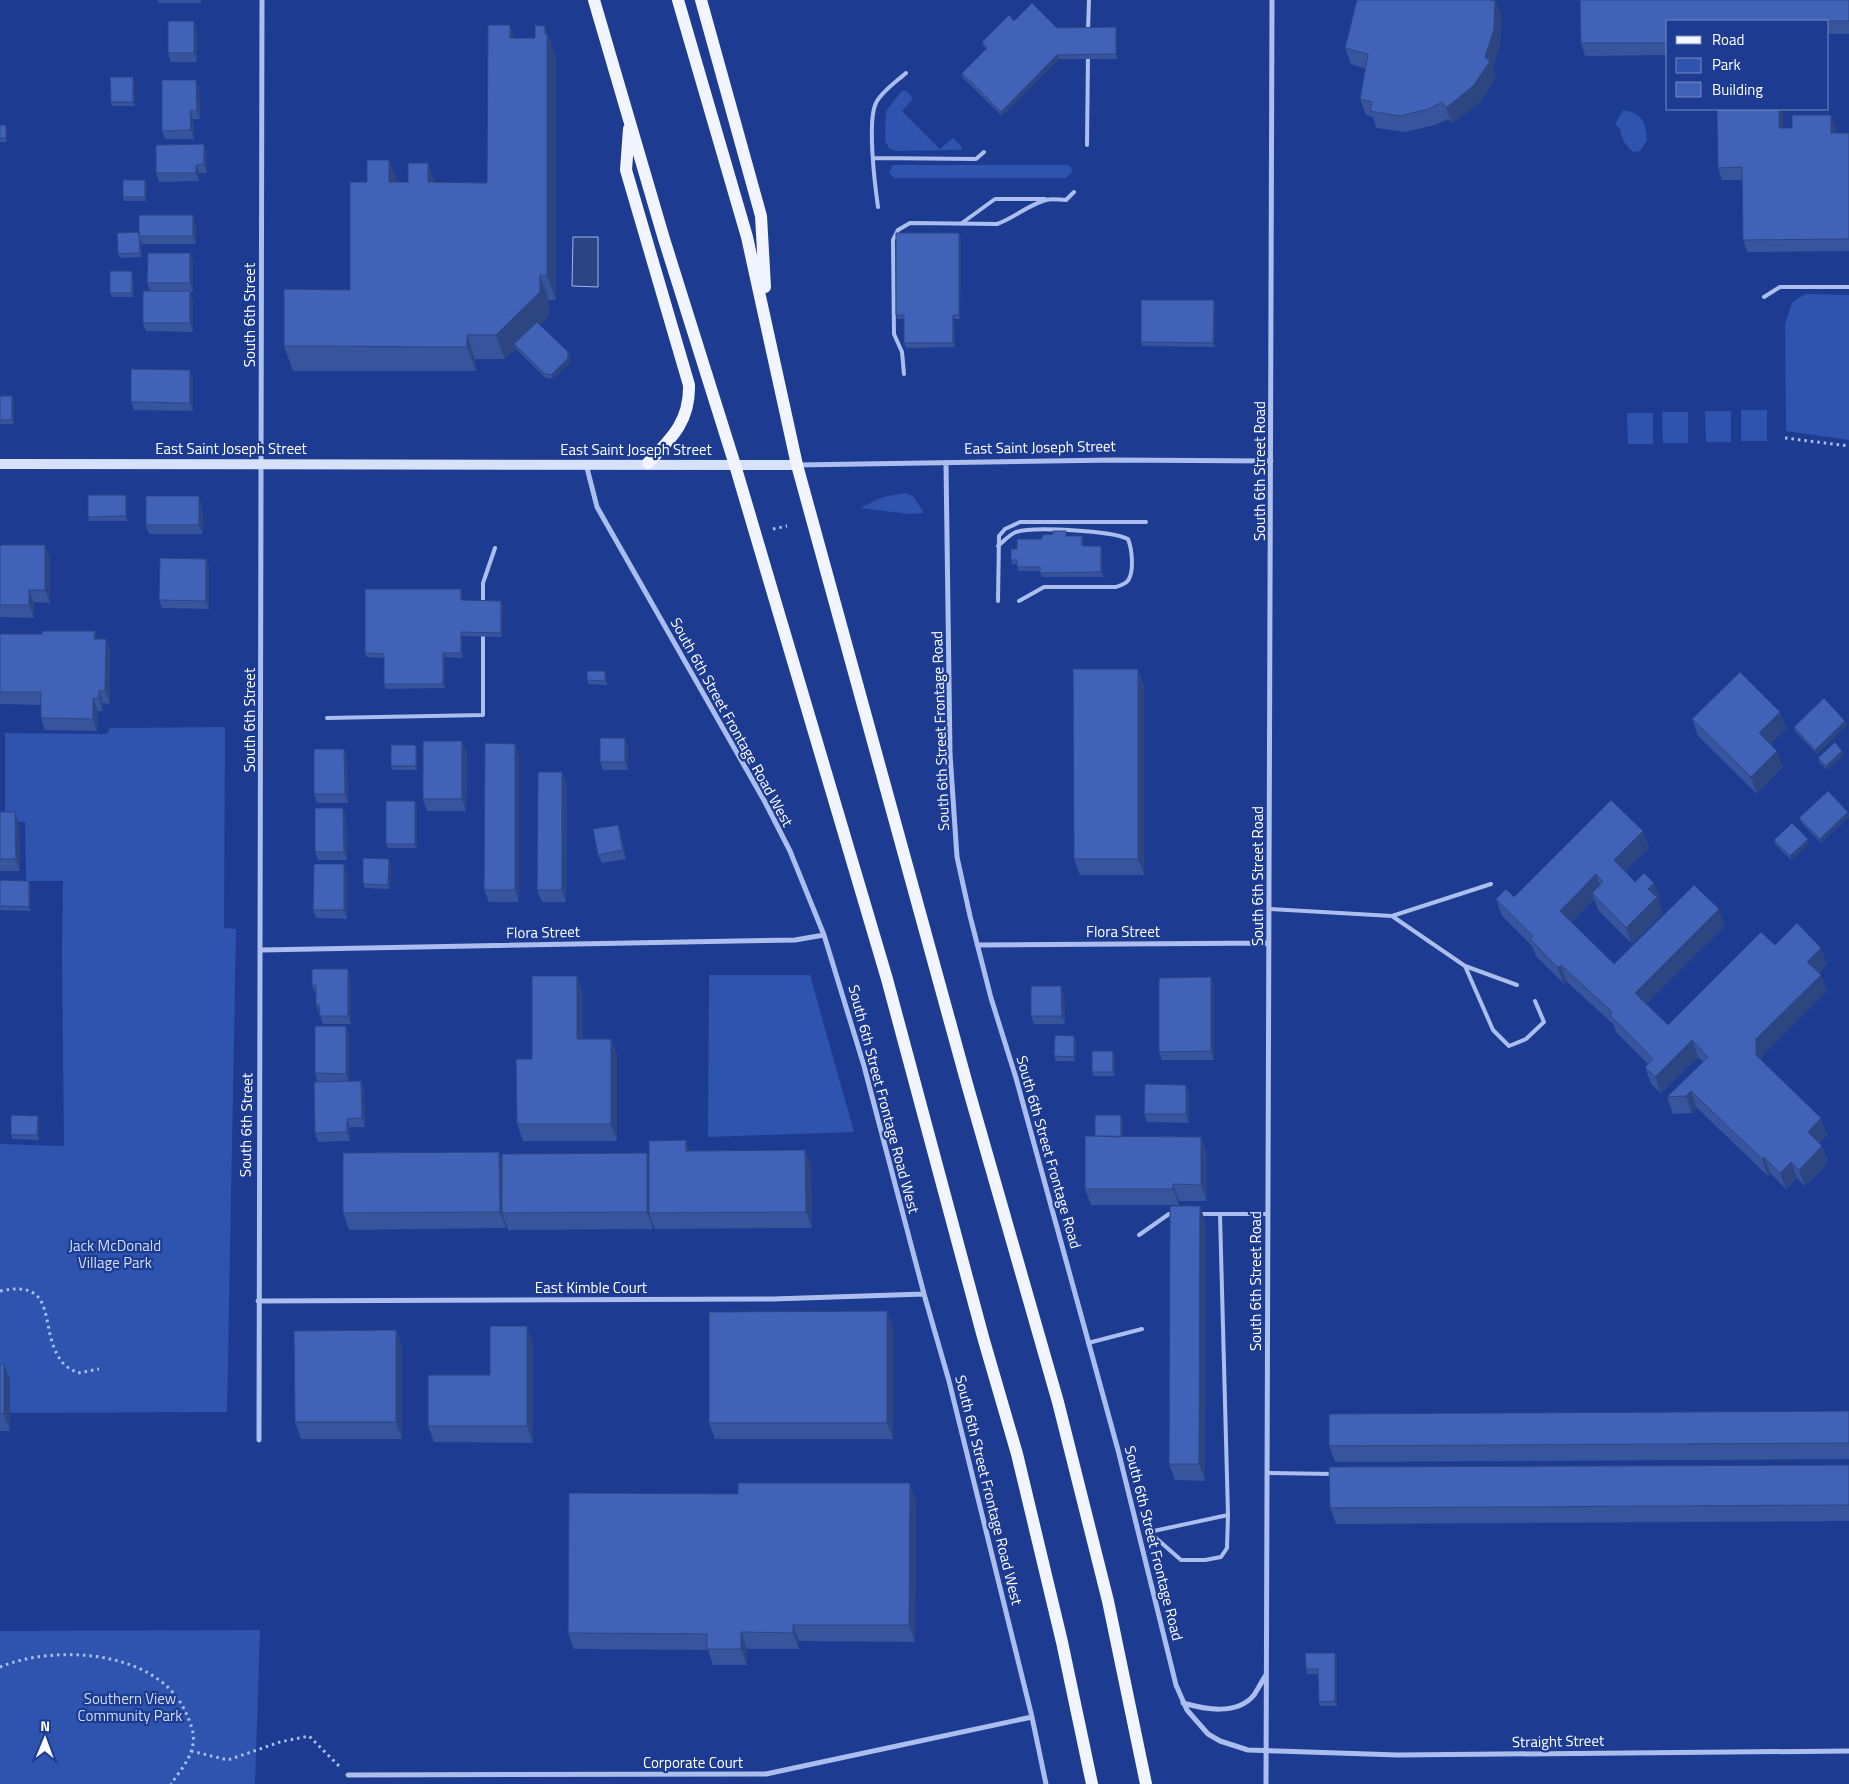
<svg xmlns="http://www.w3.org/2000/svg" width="1849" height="1784" viewBox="0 0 1849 1784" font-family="'Titillium Web',sans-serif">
<rect width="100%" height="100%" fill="#1c3b91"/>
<path fill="#2f54af" d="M902,91H907L913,99L902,111L940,149L953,138L962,147L961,150L896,151L889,148L885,141L886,111Z
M1623,110C1642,113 1646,123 1647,140L1640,151L1633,152C1625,145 1622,140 1620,129L1615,124Z
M893,165H1067L1071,167L1072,172L1066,178H894L889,172Z
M1805,294L1849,295V440L1786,431L1785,324L1792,303Z
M1741,410H1767V441H1741Z
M1705,411H1731V442H1706Z
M1662,412H1688V443H1663Z
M1627,413H1653V444H1628Z
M905,493L913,496L924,513L910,514L860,508L883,497Z
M225,727L224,928L236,929L227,1412L0,1413V1144L64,1146L62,951L63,881H26L25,822L5,821V733L107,734L110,728Z
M709,975H810L854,1132L708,1137Z
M260,1630L255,1784H0V1631Z"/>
<path fill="#2c4484" stroke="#9eb7f0" d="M573,237H598V287L572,286Z"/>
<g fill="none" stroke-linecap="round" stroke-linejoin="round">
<path stroke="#abbeee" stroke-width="3" stroke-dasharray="2.5 4" stroke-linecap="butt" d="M1785,438L1849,446
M773,529L787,526
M0,1291C61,1278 37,1330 62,1362C66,1367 72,1370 78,1373L99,1369
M0,1667C55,1644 157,1650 185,1711C190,1722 195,1732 193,1744C191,1759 179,1772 171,1784
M191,1751L228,1760L280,1742L309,1736L339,1766"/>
<path stroke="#abbeee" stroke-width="4" d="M1088,30L1089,0
M1087,145L1088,55
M874,158L976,159L984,152
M878,207C875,186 867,121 876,103C881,92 897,81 906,73
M962,223L995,199H1045
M1764,297L1780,287H1849
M904,374L902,352L894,334L893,240L898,230L910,223L997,224C1014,218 1028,205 1046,200C1052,198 1060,200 1066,200L1074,192
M998,546C1004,541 1009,535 1016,532C1033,526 1112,531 1128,539C1132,549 1134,569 1129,579C1127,584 1121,585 1116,587H1044L1019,601
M998,601L999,536L1005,529L1020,522H1146
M483,604V583L495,548
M327,718L483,715V634
M1269,909L1392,916L1491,884
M1392,916L1465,966L1493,1030L1509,1046L1526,1039L1544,1022L1535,1001
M1465,966L1517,985
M1200,1214H1268
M1220,1214L1228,1515L1227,1548L1221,1557L1205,1560H1181L1149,1532L1228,1515
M1139,1235L1169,1214H1173
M1088,1343L1142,1329
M1267,1473L1334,1474"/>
<path stroke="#abbeee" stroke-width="5" d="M586,464L597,507L765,802L790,851L824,935L864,1066L924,1294L949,1381L1032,1717L1046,1784
M946,464L950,754L957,857L970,916L991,998L1016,1078L1118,1450L1176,1685L1187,1710L1208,1734L1220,1741L1248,1750L1398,1755L1849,1751
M797,465L1114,460L1271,461
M977,945L1269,943
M261,950L795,940L824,935
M258,1301L773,1299L924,1294
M259,1440L262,0
M1183,1703C1204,1709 1237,1716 1254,1695C1258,1689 1262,1681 1266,1675
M348,1775L766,1774L1032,1717
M1266,1784L1272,0"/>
<path stroke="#d8e1fa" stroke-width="10" d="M0,464L797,465"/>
<path stroke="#f2f5ff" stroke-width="12" d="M594,0L664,239L735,465L887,979L983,1337L1017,1454L1062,1642L1092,1784
M678,0L747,237L797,465L967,1084L1058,1402L1108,1601L1146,1784
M701,0L761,216L765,287
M629,129L626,170L689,385C690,421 672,438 648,463"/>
</g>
<path fill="#37549d" d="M158,0H201V3H158Z
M1580,0H1849V34H1828V21H1668V55L1585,56L1581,43Z
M1496,2L1501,16L1500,45L1493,69L1496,78L1480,102L1452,124L1448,119L1435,125L1406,132L1376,128L1373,117L1366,115L1360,99L1366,69L1351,64L1345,48Z
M1014,21L1057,28L1116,27L1117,31V59H1059L1002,116L963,78L962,73L986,49L983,46L982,42Z
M510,25L514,38L554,50V52L556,58V300H549V316L540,325L568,352L570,356V363L553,379L546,378L516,349L505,359H475L476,371H293L284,346L350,290L367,182L389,160L397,182L487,183Z
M197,29V62H171L168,53Z
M134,81L135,106H112L111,102Z
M199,88L200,119H193L194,139H165L162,131Z
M1783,109V128L1836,127V133H1849V251L1747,252L1743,240L1742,180H1722L1718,168Z
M0,125H6L7,129V142H0Z
M204,144L207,153V173H199V181L159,182L156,173Z
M147,184L146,201H124L123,197Z
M196,224V244H142L141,241L142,257L120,258L118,254L139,232Z
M961,237L960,319H954L955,347L906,348L904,343V319H897L896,315Z
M190,253L193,261V292H190L193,299V332L146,331L143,323L150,291L147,283Z
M133,276L134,297H112L110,293Z
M1215,304V347L1142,346L1141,342Z
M193,378V411L134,410L131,402Z
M0,396H12L14,400V424H0Z
M126,495L127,499V521H89L88,517Z
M202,505L203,534H149L146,525Z
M1068,536H1082L1084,540V546H1101L1102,550L1103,577H1042L1040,571H1018L1017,564H1012L1011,560L1017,549L1042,539Z
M0,545H45L50,558V603L34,602V618L0,617Z
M206,559L209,567V609L162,608L159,600Z
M461,589L463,594V600L501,601L503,605L502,637L462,636L463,658L445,657V688L386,689L384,684V658L367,657L365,653Z
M95,631L97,639H106L110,651V704L103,703V711H98L97,731L45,730L41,718V705L0,704V634H42Z
M607,675V685L588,684L587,680Z
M1144,685V875H1080L1074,859Z
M1780,712L1786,729L1770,744L1783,767L1757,794L1698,736L1692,719Z
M1845,721L1847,725L1817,754L1795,731L1794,727Z
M625,738L628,746V770H603L600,762Z
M344,749L347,757L348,803H317L314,794Z
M417,749V770H393L391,766Z
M467,754L466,811H427L423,799Z
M1844,755L1827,770L1819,762L1818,758Z
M519,756V902H489L484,890Z
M562,772L567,784L566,902H542L537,890Z
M417,805V848H388L386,844Z
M343,808L346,816L347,860H318L315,852Z
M0,812L19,825L20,871H0Z
M1848,812L1849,817L1821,843L1801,822L1799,818Z
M1643,831L1649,848L1625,871L1635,882L1654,883L1660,899L1658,901L1663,913L1632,944L1598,910L1594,899L1571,922L1614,964L1725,926L1646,1004L1668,1025L1775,945L1827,964L1819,973L1821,975L1827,991L1762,1056V1061L1827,1135L1819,1143L1822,1146L1828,1163L1805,1186L1797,1178L1786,1189L1770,1173L1768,1176L1697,1108L1692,1113L1673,1114L1667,1097L1703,1062L1698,1057L1661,1093L1651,1084L1645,1067L1648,1064L1616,1032L1613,1024L1567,982L1564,984L1536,956L1532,946L1502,916L1496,899L1514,897Z
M621,833L626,859L602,863L598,855Z
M1774,840L1809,843L1791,860L1775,844Z
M391,863L390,889L365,888L363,884Z
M347,872V919L316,918L313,910Z
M0,880L31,885L30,911L0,910Z
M351,977V1024H323L316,1005V993H315L312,985Z
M1214,986V1060H1162L1159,1052Z
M583,992V1039H611L617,1055V1141H523L517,1124L532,1059Z
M1064,994L1065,1024H1034L1031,1016Z
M346,1026L349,1035V1081H361L364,1090L365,1127H350V1141L318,1142L315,1133L334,1082H318L315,1073Z
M1076,1040L1075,1061H1056L1054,1056Z
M1115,1056V1076H1094L1092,1072Z
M1186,1085L1189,1093V1123L1147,1122L1144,1114Z
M38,1116L39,1120V1140L12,1139L11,1135Z
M1123,1119V1137L1207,1154V1201H1179V1205H1091L1085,1189L1095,1136Z
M805,1150L811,1166L812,1228L655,1229L653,1224V1229L508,1230L506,1223V1228L349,1230L343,1213L499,1152L502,1160L649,1158L690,1151Z
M1206,1223L1205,1481L1175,1480L1169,1464Z
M893,1328V1439H715L709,1423Z
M396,1330L402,1347V1439H301L295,1422Z
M533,1343V1443L434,1442L428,1426L490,1375Z
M0,1364L10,1380V1431H0Z
M1849,1411V1459L1335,1462L1329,1446Z
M1849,1465V1521L1336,1524L1330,1508Z
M916,1500L915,1642L799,1641V1649H747V1665H713L708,1650L574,1649L568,1633Z
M1335,1653L1337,1657V1706H1320L1319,1702L1318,1674H1307L1306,1669Z"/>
<path fill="#2d4580" d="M1492,0H1496L1501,16L1500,45L1493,69L1496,78L1480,102L1452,124L1446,108Z
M194,21L197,29V62L194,53Z
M510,25L519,50L510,38Z
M545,26L554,50V52L556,58V300L547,275Z
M1116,27L1117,31V59L1116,54Z
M1057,55L1059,59L1002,116L1001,112Z
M133,77L134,81L135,106L133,102Z
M196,80L199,88L200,119L197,110Z
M1779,109H1783V140L1779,128Z
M190,111L193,119L194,139L191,130Z
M1831,115L1836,127V146L1831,133Z
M6,125L7,129V142L6,138Z
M204,144L207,153V173L204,164Z
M389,160L398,184L389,182Z
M428,163L437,187L428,182Z
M196,165L199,173V181L196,173Z
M145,180L147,184L146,201L145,197Z
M193,215L196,224V244L193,236Z
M959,233L961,237L960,319L959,315Z
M140,237L141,241L142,257L140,253Z
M190,253L193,261V292L190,283Z
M132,271L133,276L134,297L132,293Z
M540,275L549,300V316L517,347L514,344L516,349L505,359L496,335Z
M190,291L193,299V332L190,323Z
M1214,300L1215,304V347L1213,343Z
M953,315L954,319L955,347L953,343Z
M467,335L475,359L476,371L467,347Z
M568,352L570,356V363L553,379L551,375Z
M190,370L193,378V411L190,403Z
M12,396L14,400V424L12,420Z
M126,495L127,499V521L126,516Z
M199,496L202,505L203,534L199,525Z
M1082,536L1084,540V550L1082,546Z
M45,545L50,558V603L45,590Z
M1101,546L1102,550L1103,577L1101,572Z
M206,559L209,567V609L206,601Z
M461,589L463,594V604L461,600Z
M29,590L34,602V618L29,605Z
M501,601L503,605L502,637L501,633Z
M95,631L99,644L94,639Z
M461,632L462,636L463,658L461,653Z
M106,639L110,651V704L105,691Z
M443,653L445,657V688L443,684Z
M1138,669L1144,685V875L1138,859Z
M605,671L607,675V685L605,681Z
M99,691L103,703V711L99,698Z
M93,698L98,711L97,731L93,719Z
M1780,712L1786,729L1765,749L1759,733Z
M1845,721L1847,725L1817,754L1815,750Z
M625,738L628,746V770L625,762Z
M462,741L467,754L466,811L462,799Z
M515,744L519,756V902L515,890Z
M416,745L417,749V770L416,766Z
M344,749L347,757L348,803L345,794Z
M1777,751L1783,767L1757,794L1751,777Z
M1842,751L1844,755L1827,770L1826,766Z
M562,772L567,784L566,902L562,890Z
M415,801L417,805V848L415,844Z
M343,808L346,816L347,860L344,852Z
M15,812L19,825L20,871L16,859Z
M1848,812L1849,817L1821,843L1820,839Z
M618,825L621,833L626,859L623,850Z
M1643,831L1649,848L1620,877L1614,860Z
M1808,839L1809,843L1791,860L1790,856Z
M389,859L391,863L390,889L388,885Z
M344,864L347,872V919L344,910Z
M1596,874L1602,891L1592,893L1594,899L1566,927L1560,911Z
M29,881L31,885L30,911L29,907Z
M1654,883L1660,899L1658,901L1663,913L1632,944L1626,928L1648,889Z
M1719,909L1725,926L1641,1009L1635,993Z
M1821,948L1827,964L1813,978L1807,962Z
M1561,965L1567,982L1564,984L1558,968Z
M348,969L351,977V1024L348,1016Z
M1821,975L1827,991L1762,1056V1072L1756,1055V1039Z
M577,976L583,992V1055L577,1039Z
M1211,977L1214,986V1060L1211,1051Z
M1061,986L1064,994L1065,1024L1062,1016Z
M346,1026L349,1035V1082L346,1074Z
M1074,1036L1076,1040L1075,1061L1074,1057Z
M611,1039L617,1055V1141L611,1124Z
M1692,1040L1698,1057L1661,1093L1655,1077Z
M1113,1051L1115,1056V1076L1113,1072Z
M361,1081L364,1090L365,1127L362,1118Z
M1186,1085L1189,1093V1123L1186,1114Z
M1691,1091L1697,1108L1692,1113L1686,1096Z
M1121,1115L1123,1119V1143L1121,1139Z
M38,1116L39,1120V1140L37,1135Z
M1821,1118L1827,1135L1814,1149L1808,1132Z
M347,1119L350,1127V1141L347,1132Z
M1201,1137L1207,1154V1201L1201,1185Z
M686,1140L692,1157L686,1151Z
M1822,1146L1828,1163L1805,1186L1799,1170Z
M805,1150L811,1166L812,1228L806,1212Z
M499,1152L505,1169L502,1213L506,1223V1228L500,1212Z
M647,1153L653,1169L649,1213L653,1224V1229L647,1212Z
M1764,1157L1770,1173L1768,1176L1762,1159Z
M1791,1162L1797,1178L1786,1189L1780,1173Z
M1173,1184L1179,1201V1205L1173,1189Z
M1200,1206L1206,1223L1205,1481L1199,1464Z
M887,1311L893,1328V1439L887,1423Z
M527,1326L533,1343V1443L527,1426Z
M396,1330L402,1347V1439L396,1422Z
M4,1364L10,1380V1431L4,1414Z
M910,1483L916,1500L915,1642L909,1625Z
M793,1625L799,1641V1649L793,1633Z
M741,1632L747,1649V1665L741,1649Z
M1335,1653L1337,1657V1706L1335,1701Z"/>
<path fill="#4062b7" stroke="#2d4580" d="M1357,0H1492V1L1495,0L1494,29L1485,57L1490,61L1474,85L1446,108L1442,102L1429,109L1400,116L1370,111L1372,102L1360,99L1368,54L1345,48Z
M1580,0H1849V21H1668V43H1581Z
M1032,3L1057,28L1116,27V54L1057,55L1001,112L962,73L987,48L982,42L1009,15L1014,21Z
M168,21H194V53H168Z
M488,25H510V38H535V25L545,26V34H547V275H540V292L496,335H467V347L284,346V289L350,290V182H367V160H389V182H408V163H428V182L487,183Z
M110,77H133V102H111Z
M162,80H196L197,110L190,111L191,130L162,131Z
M1717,109H1779V128H1792V115H1831V133H1849V239L1743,240L1742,167L1718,168Z
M0,125H6V138H0Z
M204,144V164L196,165V173H156V145Z
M123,180H145V197H123Z
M139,215H193V236H139Z
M139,232L140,253L118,254L117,233Z
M896,233H959V315H953V343H904V315H896Z
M148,253H190V283H147Z
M110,271H132V293H110Z
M143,291H190V323H143Z
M1141,300H1214L1213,343L1141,342Z
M537,322L568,352V358L551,375L545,374L514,344Z
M131,369L190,370V403L131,402Z
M0,396H12V420H0Z
M88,495H126V516L88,517Z
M146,496H199V525H146Z
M1053,531H1066V536H1082V546H1101V572L1040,573V567H1017V560H1011V549H1017V539H1042V535L1053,534Z
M0,545H45V590H29V605H0Z
M160,558L206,559V601L159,600Z
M365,589H461V600L501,601V633L461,632V653H443V684H384V654L365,653Z
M42,631H95L94,639H106L105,691H99V698H93V719L41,718V692H0V634H42Z
M1073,669H1138V859H1074Z
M587,671H605V681L587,680Z
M1740,672L1780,712L1759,733L1777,751L1751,777L1692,719Z
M1824,698L1845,721L1815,750L1794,727Z
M600,738H625V762H600Z
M423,741H462V799H423Z
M1835,742L1842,751L1826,766L1818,758Z
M485,743L515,744V890H484Z
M391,745H416V766H391Z
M314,749H344L345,794H314Z
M538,772H562V890H537Z
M1828,791L1848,812L1820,839L1799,818Z
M1611,800L1643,831L1614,860L1635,882L1644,873L1654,883L1648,889L1657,897L1626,928L1592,893L1603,882L1596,874L1560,911L1614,964L1694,885L1719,909L1635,993L1668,1025L1761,932L1775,945L1797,923L1821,948L1807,962L1821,975L1756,1039V1055L1821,1118L1808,1132L1822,1146L1799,1170L1791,1162L1780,1173L1764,1157L1762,1159L1691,1091L1686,1096L1667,1097L1708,1057L1692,1040L1655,1077L1645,1067L1653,1059L1610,1015L1612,1012L1561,965L1558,968L1530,939L1533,936L1496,899L1506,889L1514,897Z
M386,801H415V844H386Z
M315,808H343L344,852H315Z
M0,812H15L16,859H0Z
M1792,823L1808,839L1790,856L1774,840Z
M618,825L623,850L598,855L593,829Z
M363,858L389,859L388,885L363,884Z
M314,864H344V910H313Z
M0,880L29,881V907L0,906Z
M312,969H348V1016H320L319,1005H316V985H312Z
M532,976H577V1039H611V1124H517L516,1059H532Z
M1211,977V1051L1159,1052V978Z
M1031,986H1061L1062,1016H1031Z
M315,1026H346V1074L315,1073Z
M1055,1035L1074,1036V1057L1054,1056Z
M1092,1051H1113V1072H1092Z
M361,1081L362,1118L347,1119V1132L315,1133L314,1082Z
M1145,1084L1186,1085V1114H1144Z
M11,1115L38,1116L37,1135H11Z
M1095,1115H1121V1137L1095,1136Z
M1085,1136L1201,1137V1185L1173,1184V1189H1085Z
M686,1140V1151L805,1150L806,1212L649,1213V1141Z
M499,1152L500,1212L343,1213V1153Z
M647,1153V1212L502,1213V1154Z
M1170,1206H1200L1199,1464H1169Z
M887,1311V1423H709V1312Z
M490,1326H527V1426H428V1375H490Z
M396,1330V1422H295L294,1331Z
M0,1364H4V1414H0Z
M1849,1411V1443L1329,1446V1414Z
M1849,1465V1505L1330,1508L1329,1467Z
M738,1483H910L909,1625H793V1633L741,1632V1649H707V1634L568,1633L569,1493L738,1494Z
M1305,1653H1335V1701L1319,1702L1318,1669H1306Z"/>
<g text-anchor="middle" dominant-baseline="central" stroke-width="4.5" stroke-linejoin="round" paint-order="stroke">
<g font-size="15" fill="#fff" stroke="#1c3b91">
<text transform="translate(249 315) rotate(-90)">South 6th Street</text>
<text transform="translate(1040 447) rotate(-1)">East Saint Joseph Street</text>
<text x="231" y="448">East Saint Joseph Street</text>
<text x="636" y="449">East Saint Joseph Street</text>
<text transform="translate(1259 471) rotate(-90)">South 6th Street Road</text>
<text transform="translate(249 720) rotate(-90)">South 6th Street</text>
<text transform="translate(732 722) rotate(61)">South 6th Street Frontage Road West</text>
<text transform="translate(940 731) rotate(-92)">South 6th Street Frontage Road</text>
<text transform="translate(1257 876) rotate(-90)">South 6th Street Road</text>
<text x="1123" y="931">Flora Street</text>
<text transform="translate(543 932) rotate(-1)">Flora Street</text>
<text transform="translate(884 1099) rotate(75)">South 6th Street Frontage Road West</text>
<text transform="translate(246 1125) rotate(-89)">South 6th Street</text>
<text transform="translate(1049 1152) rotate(74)">South 6th Street Frontage Road</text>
<text transform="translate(1255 1281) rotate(-90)">South 6th Street Road</text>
<text x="591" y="1287">East Kimble Court</text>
<text transform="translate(989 1490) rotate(76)">South 6th Street Frontage Road West</text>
<text transform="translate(1154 1543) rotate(76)">South 6th Street Frontage Road</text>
<text transform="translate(1558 1741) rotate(-1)">Straight Street</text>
<text x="693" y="1762">Corporate Court</text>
</g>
<g font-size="15" fill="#d1ddfa" stroke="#1c3b91">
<text x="115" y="1245">Jack McDonald<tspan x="115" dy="17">Village Park</tspan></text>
<text x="130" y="1698">Southern View<tspan x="130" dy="17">Community Park</tspan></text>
</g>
</g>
<rect x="1666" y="20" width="162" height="90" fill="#1c3b91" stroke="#7789bd"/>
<rect x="1676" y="36" width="25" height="8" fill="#f2f5ff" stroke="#7789bd"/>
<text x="1712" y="45" font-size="15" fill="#ffffff">Road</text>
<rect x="1676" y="58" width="25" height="15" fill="#2f54af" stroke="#7789bd"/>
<text x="1712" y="70" font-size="15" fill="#ffffff">Park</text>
<rect x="1676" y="82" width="25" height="15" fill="#4062b7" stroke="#7789bd"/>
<text x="1712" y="95" font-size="15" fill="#ffffff">Building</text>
<g transform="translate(45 1739) rotate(1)" stroke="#1c3b91" stroke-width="4" paint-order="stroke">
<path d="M0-4L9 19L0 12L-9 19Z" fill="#ffffff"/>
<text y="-8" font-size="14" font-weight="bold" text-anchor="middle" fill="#ffffff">N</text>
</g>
</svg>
